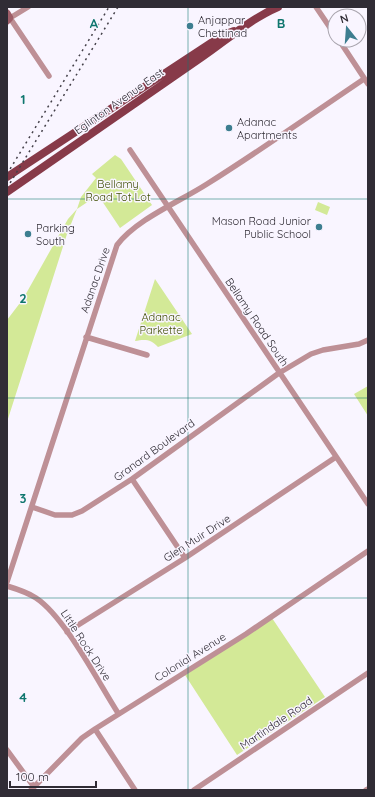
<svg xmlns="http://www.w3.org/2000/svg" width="375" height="797" viewBox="0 0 375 797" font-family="Quicksand,sans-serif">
<rect width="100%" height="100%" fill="#f9f5ff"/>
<path fill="#d3e997" d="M115,155L121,159L152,205L120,228L98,195L77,209L67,234L7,422V320L23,299L68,219L77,209L81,197L96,178L92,174Z
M318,202L330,207L327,215L315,210Z
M155,279L192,334L158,347C151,339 145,339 135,341Z
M368,386V416L354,394Z
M272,618L325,697L237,755L185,675Z"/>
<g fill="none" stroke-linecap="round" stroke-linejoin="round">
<path stroke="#be9096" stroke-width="5.5" d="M28,7L10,18L49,76
M316,7L335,35
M339,40L368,84
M130,150L368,504
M86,337L147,355
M132,479L185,558
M32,507L55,515H72L82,511L132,479L279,373L311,354L323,350L359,344L368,340
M7,582L117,245C137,219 179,202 207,184C261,150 312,114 364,79
M7,586C17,589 27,592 36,598C65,617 98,682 118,713
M67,632L185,558L336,457
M95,729L135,790
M7,750L34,787
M31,790L82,738L95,729L246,634L368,551
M194,790L368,673
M366,790L368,789"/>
<path stroke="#9f5e69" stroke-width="7" d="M7,13L10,18L7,21"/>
<path stroke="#873a49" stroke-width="8" d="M7,177L223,35L234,31
M7,192C72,147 137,102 202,57C227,40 250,19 278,7"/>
<path stroke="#444049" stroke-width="1.5" stroke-dasharray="2 4" stroke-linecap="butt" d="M7,174L109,7
M7,188L118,7"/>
</g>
<path fill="none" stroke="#0f766e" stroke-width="1" stroke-opacity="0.55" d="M188,7V790M7,199H368M7,398H368M7,598H368"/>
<g fill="#3d7e90" stroke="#f9f5ff" stroke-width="1.5">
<circle cx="190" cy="26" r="4"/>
<circle cx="229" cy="128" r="4"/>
<circle cx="319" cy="227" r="4"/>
<circle cx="28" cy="234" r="4"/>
</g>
<g text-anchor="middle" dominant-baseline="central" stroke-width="3" stroke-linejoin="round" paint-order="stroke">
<g font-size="11" fill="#302c35" stroke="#f9f5ff" text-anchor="start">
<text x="198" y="20">Anjappar<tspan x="198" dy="13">Chettinad</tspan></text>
<text x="237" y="122">Adanac<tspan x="237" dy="13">Apartments</tspan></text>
<text x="311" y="221" text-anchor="end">Mason Road Junior<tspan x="311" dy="13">Public School</tspan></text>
<text x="36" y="228">Parking<tspan x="36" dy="13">South</tspan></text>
</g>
<g font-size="11" fill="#302c35" stroke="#f9f5ff">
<text transform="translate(119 101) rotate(-35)">Eglinton Avenue East</text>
<text transform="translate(95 280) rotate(-71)">Adanac Drive</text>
<text transform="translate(257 322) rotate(56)">Bellamy Road South</text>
<text transform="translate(154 450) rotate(-36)">Granard Boulevard</text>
<text transform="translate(197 538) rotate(-33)">Glen Muir Drive</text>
<text transform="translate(86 645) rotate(57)">Little Rock Drive</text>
<text transform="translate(190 657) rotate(-32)">Colonial Avenue</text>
<text transform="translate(276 723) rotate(-34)">Martindale Road</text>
</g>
<g font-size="11" fill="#435108" stroke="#f9f5ff">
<text x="118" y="184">Bellamy<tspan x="118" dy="13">Road Tot Lot</tspan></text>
<text x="161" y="317">Adanac<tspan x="161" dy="13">Parkette</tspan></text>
</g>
</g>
<g font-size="13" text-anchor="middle" font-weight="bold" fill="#0f766e" stroke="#f9f5ff" stroke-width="3" stroke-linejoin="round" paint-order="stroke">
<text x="94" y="28">A</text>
<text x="281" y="28">B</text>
<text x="23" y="104">1</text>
<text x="23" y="303">2</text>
<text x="23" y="503">3</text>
<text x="23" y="702">4</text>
</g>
<rect width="375" height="797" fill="none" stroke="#302c35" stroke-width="16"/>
<g transform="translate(347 28) rotate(343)"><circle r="19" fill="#f9f5ff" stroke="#a9a5ae"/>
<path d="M0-3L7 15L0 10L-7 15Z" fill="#3d7e90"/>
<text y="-6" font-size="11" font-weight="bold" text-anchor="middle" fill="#302c35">N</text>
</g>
<path d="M10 781v6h86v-6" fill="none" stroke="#302c35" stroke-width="2"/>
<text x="16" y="781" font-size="12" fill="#302c35" stroke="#f9f5ff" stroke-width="3" paint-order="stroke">100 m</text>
</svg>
